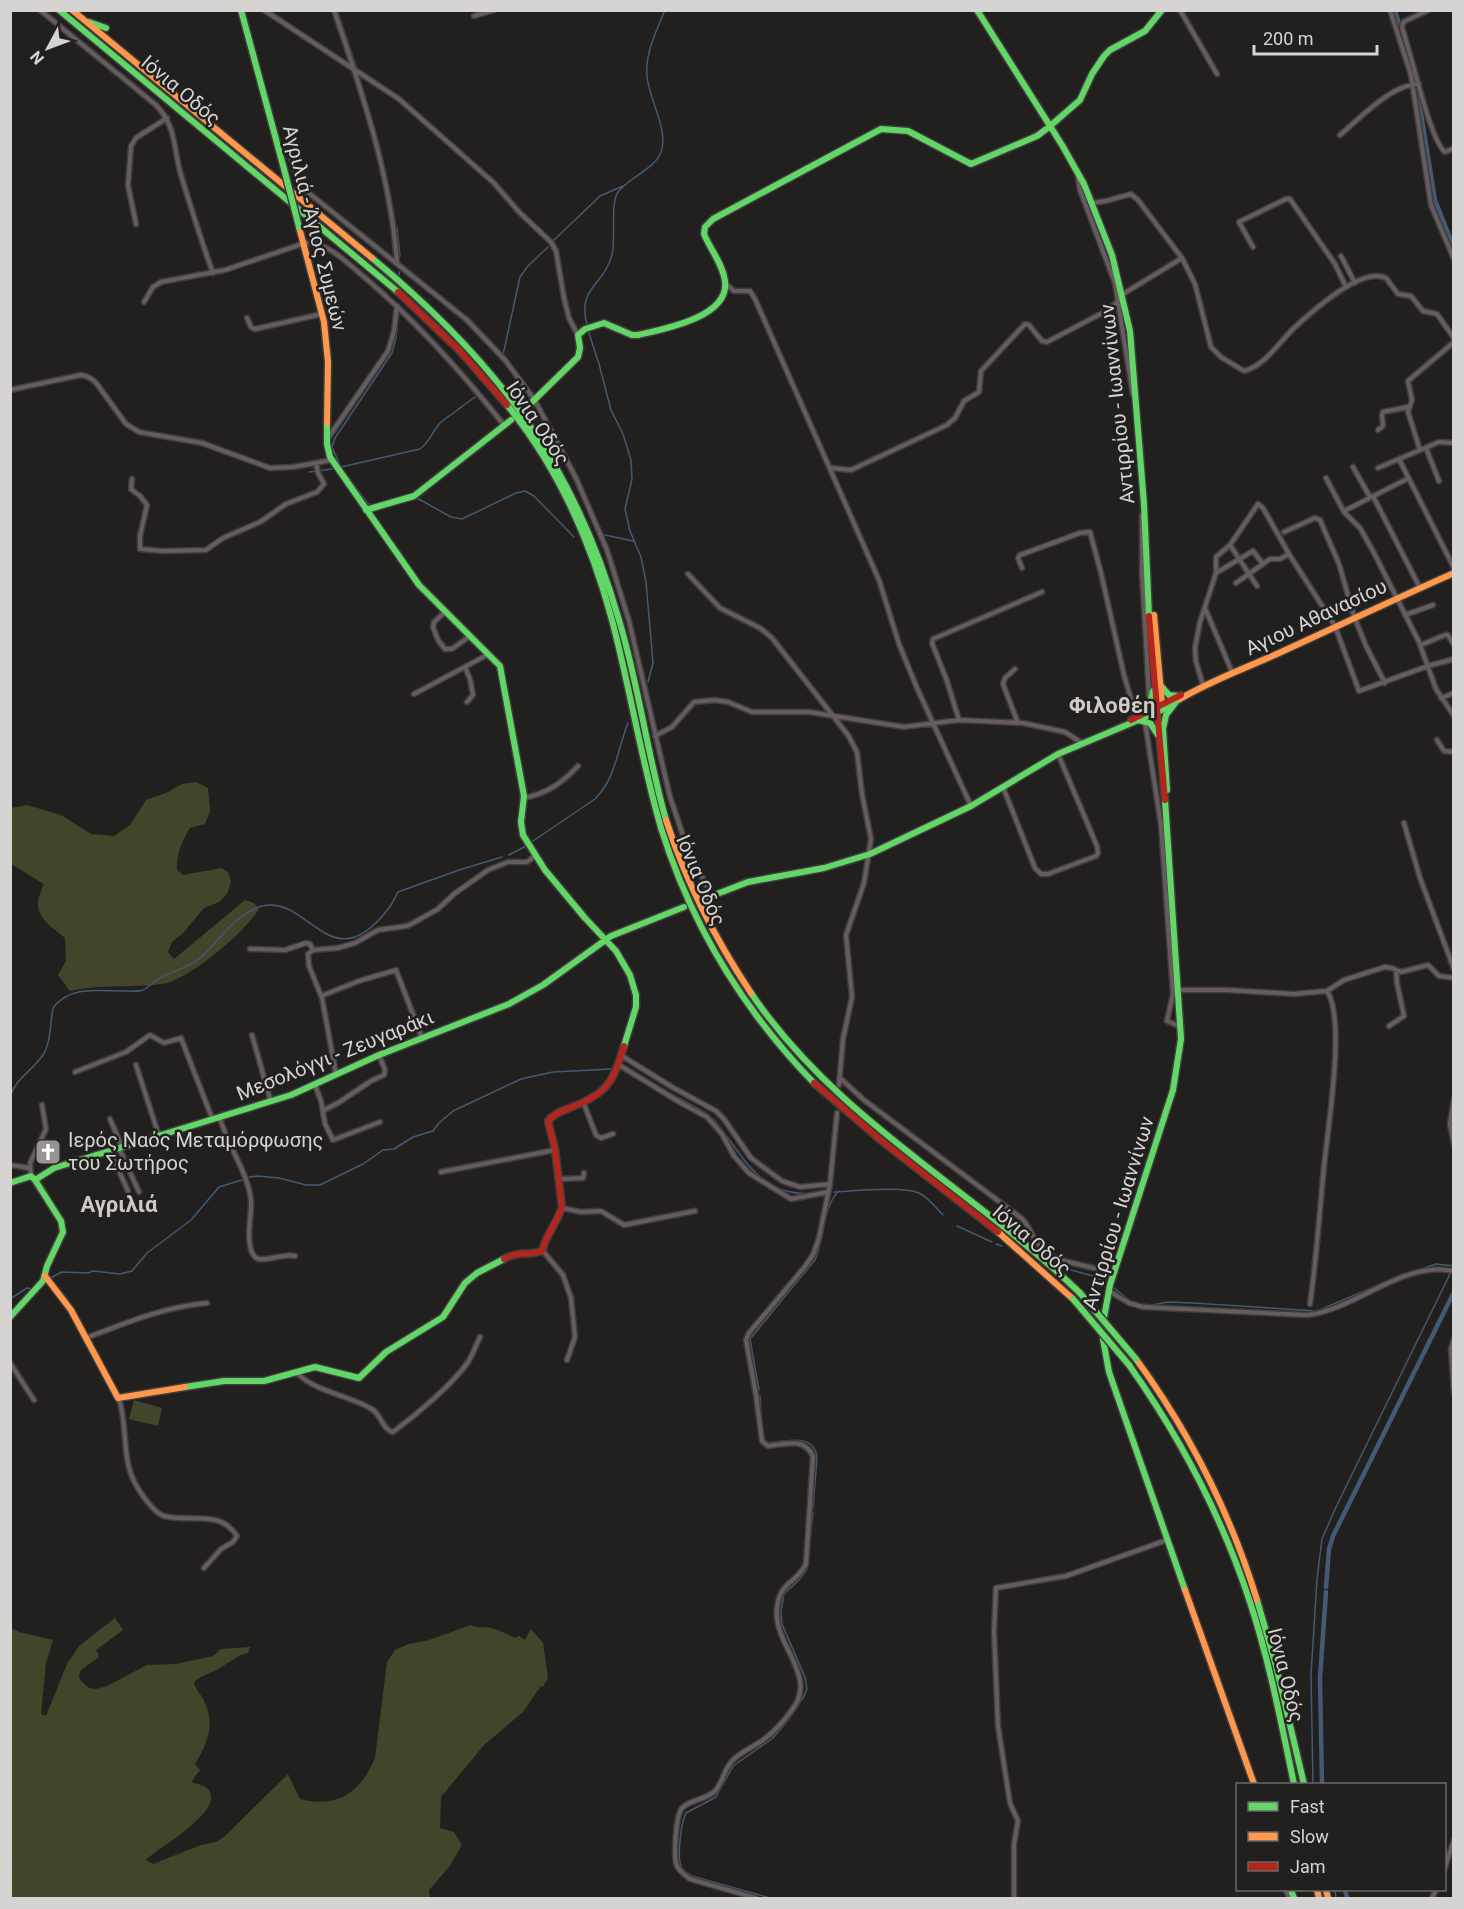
<svg xmlns="http://www.w3.org/2000/svg" width="1464" height="1909" viewBox="0 0 1464 1909" font-family="Roboto,sans-serif">
<rect width="100%" height="100%" fill="#21201f"/>
<path fill="#43452b" d="M196,782L208,788L210,811L205,824L190,828C182,841 176,854 177,870L183,875L222,868L228,872L231,882L227,894L219,902L204,908L183,933L172,942L168,952L174,959L245,900L254,903L259,909C245,932 189,980 162,984C131,988 101,984 70,991L58,975L66,961L65,938C54,929 37,918 38,903C38,897 42,889 44,884L11,864V808L27,805L61,815L91,834L114,836L130,825L146,800L168,792L182,784Z
M134,1400L162,1408L158,1426L129,1419Z
M115,1618L123,1630L96,1650L99,1657L81,1670L79,1675L80,1680L89,1688L96,1689L107,1686L147,1665L176,1664L213,1656L221,1649L250,1647L248,1653C237,1655 232,1661 223,1666C214,1673 202,1674 194,1682C195,1689 200,1693 203,1699C216,1722 208,1743 195,1764L200,1770L191,1782C197,1784 204,1785 208,1789C226,1811 158,1847 146,1860L153,1864L201,1845L216,1842L225,1836L288,1774L300,1799C337,1809 361,1792 375,1758L387,1662L395,1650L409,1644L429,1640L471,1625C479,1629 484,1626 491,1628C500,1630 507,1634 515,1638L519,1636L525,1640L531,1629L543,1643L548,1678L543,1687L541,1686L523,1712L484,1745L441,1797L440,1828L454,1832L462,1845L449,1867L429,1890L430,1898H11V1628L19,1632L53,1640L46,1663L41,1714L46,1716L67,1664L79,1646Z"/>
<g fill="none" stroke-linecap="round" stroke-linejoin="round">
<path stroke="#445973" stroke-width="1.5" d="M337,10L357,69
M359,78L364,94
M386,180L395,220
M397,228L400,256
M552,242L600,196L623,186
M399,275V272
M587,325C577,287 603,287 612,255C616,239 610,203 618,192C629,177 654,170 661,152C669,130 649,100 647,76C645,53 656,32 665,10
M588,330L599,364L611,410L623,434L631,460L632,479L625,509L630,531L641,557L646,582L653,663L648,682
M503,355L520,277L528,266L548,247
M341,467L420,449C430,442 433,430 441,422L475,397
M309,472L332,469
M395,498L373,505L368,504L341,467L332,447L335,438L392,353L396,338L398,316
M417,498L451,517L462,519L516,493L525,491L534,496L574,537
M605,535L633,541
M530,843L595,799C616,778 617,750 628,723
M509,855L526,846
M664,1090L706,1113L714,1120C744,1155 758,1198 814,1193
M10,1097C15,1079 32,1071 43,1055C51,1042 50,1024 53,1008C70,985 100,991 125,991C131,991 138,992 143,990C149,987 153,982 158,979C171,971 187,969 199,959C220,941 234,914 262,906C309,894 331,984 389,908C393,903 395,897 398,892L459,870L502,857
M249,1177L258,1176L279,1178L306,1185H320L363,1164L383,1150L394,1149L413,1137L433,1131L439,1123L453,1111L521,1079L553,1072L612,1069
M834,1192C854,1191 902,1186 919,1193C929,1198 936,1208 943,1215
M957,1226L992,1242
M996,1244L1002,1246
M1060,1267L1093,1276L1108,1283
M1403,1275L1436,1264L1454,1266
M52,1277L62,1272L88,1273L93,1271L120,1274L132,1271L147,1253L191,1220L219,1187L242,1180
M1113,1287L1130,1301
M10,1299L27,1288L32,1289
M1137,1304L1152,1305L1168,1302L1192,1303L1317,1311L1395,1278
M759,1390L750,1339L815,1260C824,1240 823,1205 839,1191
M760,1396L762,1431
M764,1438L767,1443C783,1442 814,1432 817,1457L813,1508
M1313,1784L1311,1675L1317,1579L1322,1539L1336,1507L1450,1274
M10,1865L12,1867
M1335,1890L1336,1898
M770,1898L692,1876C688,1874 683,1871 681,1866C677,1857 681,1822 686,1813L716,1797L733,1766L773,1738L789,1719L804,1696L807,1689L805,1677L782,1624L781,1612L784,1594L799,1580L807,1569L813,1512"/>
<path stroke="#445973" stroke-width="4.5" d="M1395,10L1401,31
M1417,88L1435,200L1454,248
M1326,1587L1329,1549L1333,1536L1454,1292
M1322,1784L1320,1678L1326,1592
M1345,1890L1347,1898"/>
<g stroke="#3e3d3c" stroke-width="7">
<path id="street" d="M40,10L156,105C177,127 173,148 181,175C191,208 201,240 213,273
M264,10L399,99L494,183L519,212L551,242L556,251L564,298L569,318L578,335
M334,10C362,92 391,177 397,263
M1180,10L1217,74
M1390,10L1411,75L1431,205L1454,259
M1429,10L1405,21L1403,23L1402,28C1411,52 1430,141 1445,152L1454,148
M474,16L494,10
M1340,135C1360,118 1392,84 1419,84
M287,146L298,179L305,190L467,320L505,360L534,399L576,478L607,550L629,621L670,797L686,844L711,895
M1078,177L1080,190L1115,283L1133,395
M1092,203L1106,201L1131,194L1138,200L1182,258
M136,224L128,185L131,146L136,138L167,118
M1253,247L1239,222L1286,199H1290L1335,264L1346,287
M1341,256L1355,283
M726,284L734,291H750L755,299L879,580L899,644L917,688L971,806
M1123,294L1182,258L1195,284L1211,347L1221,357L1244,371C1263,367 1279,343 1292,330C1309,314 1361,266 1386,278L1398,294L1411,296L1423,311L1437,314L1454,338
M144,302L153,287L161,282L225,270L305,243C327,241 347,263 363,276C416,321 461,371 504,425
M247,318L251,327L255,329L322,314
M10,390L81,375C88,376 92,378 97,384L126,424L139,432L202,443L270,468L293,467L332,460
M1378,430L1383,426L1382,415L1383,412L1408,407
M328,438L388,351L394,331L397,306
M1454,443L1439,442L1399,459L1454,568
M1426,448L1439,481
M1420,450L1408,412L1412,400L1408,381L1454,342
M1353,467L1370,497
M831,468L851,470L947,425L955,418L964,401L979,392L981,371L1025,324L1029,325L1042,341L1047,342L1108,310L1123,297
M1378,468L1399,459
M1326,478L1344,512L1360,528L1373,551L1419,642L1436,689L1454,716
M132,479L131,489L140,496L147,505L140,536V549L162,551L206,550L223,538L260,522L286,504L317,492L324,484L318,473L316,463
M1373,496L1420,588
M1344,511L1407,479
M1142,515V573L1149,696
M1284,532L1315,518L1320,520L1339,564L1354,616L1366,646L1385,683
M1230,545L1257,586
M1022,568L1018,558L1020,555L1080,533L1090,532L1101,573L1124,675L1136,716
M1216,573L1253,551L1263,564
M688,574L720,608L760,628L772,638L848,735L857,752L862,794L871,839L864,883L846,935L852,997L843,1039L839,1085
M1236,583L1270,559H1280L1289,554
M1205,608L1232,672
M445,612L434,622L433,627L438,640L445,649H452L470,636
M1405,615L1433,605
M1421,645L1445,635H1448L1454,645
M465,667L470,679L473,695L467,702
M1015,669L1005,678L1003,684L1018,723
M1203,685L1196,662L1195,648L1200,622L1216,573V557L1230,545L1258,504L1263,508L1289,554L1335,626L1359,691L1428,666L1454,659
M414,694L489,654
M1441,698L1454,693
M959,720L947,681L932,643L933,639L1042,592
M1145,722L1161,825L1173,994L1167,1021L1181,1027
M655,736L672,727L694,702L715,700L728,702L752,712H809L904,727L959,720L1023,723L1065,732L1082,743
M1437,740L1444,751L1454,752
M1003,787L1035,868L1041,874H1048L1096,856L1098,853L1097,846L1058,754
M524,798C548,793 562,783 578,766
M1404,823L1420,878L1454,969
M250,949L285,950L306,943L310,944L313,950
M1179,990H1227L1294,994L1327,991L1344,980L1385,967L1392,968L1401,972L1428,965L1439,976L1454,978
M321,996L359,981L396,970L422,1038
M1389,1026L1404,1016L1397,983L1396,970
M252,1035L271,1102
M622,1056L672,1087L716,1111L724,1119L751,1158L782,1181L800,1187L830,1184
M136,1065L159,1136
M619,1065L681,1103L707,1117L722,1134L734,1156L749,1173L791,1199L828,1192
M75,1072L126,1052L150,1035L164,1043L181,1038L212,1118
M336,1074L322,998L309,966L308,954L313,950L338,948L355,943L378,930L407,926L415,922L438,909L454,894L488,870L508,862H527L535,856
M840,1078L864,1100L1021,1218C1028,1224 1030,1231 1034,1238C1039,1248 1050,1256 1060,1260L1114,1273
M315,1085L321,1101L325,1124L333,1140L380,1122
M1454,1099L1450,1124L1454,1144
M584,1104L596,1135L601,1138L613,1134
M324,1110L338,1103L371,1081L384,1075L385,1070L379,1055
M220,1118C227,1146 248,1171 251,1201C252,1215 244,1245 255,1257C262,1264 282,1253 295,1256
M110,1119L122,1147
M119,1148L139,1192
M110,1151L128,1191
M10,1165L29,1168
M441,1172L555,1150
M31,1176L30,1163L46,1129L42,1105
M559,1179L583,1178L584,1173
M562,1208L581,1212L601,1211L624,1225L695,1211
M543,1251L563,1275L571,1298L575,1337L567,1360
M1109,1291L1129,1303L1143,1307L1308,1315C1357,1309 1403,1260 1454,1271
M1310,1304C1316,1262 1319,1220 1323,1177C1326,1138 1347,1020 1327,991
M86,1338C126,1323 163,1307 207,1303
M1454,1339L1451,1349L1454,1392
M10,1363L34,1400
M296,1372C313,1391 350,1396 372,1409C381,1415 383,1430 393,1432C416,1415 452,1385 468,1362C473,1354 476,1345 480,1337
M119,1399C128,1426 121,1459 136,1485C141,1494 154,1513 164,1516C190,1523 220,1509 237,1536L233,1542L221,1549L204,1568
M1444,1870L1454,1840
M1286,1890L1289,1898
M756,1898L690,1879C685,1875 680,1872 677,1866C673,1857 676,1815 682,1808C691,1799 706,1800 715,1791C723,1783 724,1768 733,1760C741,1752 753,1747 763,1740C774,1732 784,1721 792,1710C819,1675 773,1646 777,1608C780,1581 796,1584 806,1564L813,1456C804,1437 785,1444 768,1446L762,1441L756,1395L746,1340L749,1333L803,1269L813,1255L819,1238L830,1184L837,1113
M1014,1898V1844L1018,1821L1010,1803L998,1726L994,1631L996,1588L1066,1576L1167,1540
M1432,1898L1436,1890"/>
</g>
<g stroke="#3e3d3c" stroke-width="9">
<path id="fast" d="M59,10L398,292
M241,10L284,169
M977,10L1062,145L1084,184L1112,255L1130,331L1144,504L1149,616
M89,22L106,28
M372,258C497,362 574,463 619,620C639,686 647,754 666,820
M507,405C558,467 591,542 612,620C630,688 641,759 661,828C691,924 744,1011 814,1083
M528,406L578,357L580,348L578,335L585,329L604,323L632,335H638C664,329 730,317 725,281C723,264 710,249 704,234L705,227L713,219L881,129L908,131L971,164L1037,136L1049,127L1080,100L1092,74L1104,56L1110,50L1145,31L1162,10
M327,423V444L330,457L419,585L500,666L524,796L521,822L523,835L545,870L585,918L616,951L630,975L636,995V1007L624,1046
M366,510L414,496L511,420
M1162,687L1169,695L1179,696
M1142,713L1151,700L1153,691
M1138,720L1150,723L1158,735
M1163,729L1167,790
M1163,729L1166,715L1176,702
M1165,800L1181,1039L1173,1090L1110,1285L1103,1323V1339L1109,1372L1185,1590
M704,899L748,882L824,868L870,854L971,806L1058,754L1162,710L1180,699
M751,993C837,1120 971,1188 1080,1293
M35,1180L54,1168L291,1095L379,1055L509,1004L543,985L611,936L684,907
M10,1183L31,1176L35,1180
M10,1317L43,1281L47,1266L63,1232L61,1221L35,1180
M1129,1365C1180,1437 1221,1515 1249,1599C1269,1659 1281,1722 1294,1784
M185,1387L224,1381H264L315,1367L359,1378L386,1352L443,1317L465,1283L477,1273L504,1259
M1257,1600L1276,1666L1304,1784
M1291,1890L1294,1898"/>
</g>
<g stroke="#3e3d3c" stroke-width="9">
<path id="slow" d="M72,10L372,258
M163,76L173,90
M299,227L324,322L328,362L327,423
M1154,615L1162,703
M1180,699C1212,680 1246,668 1279,653C1338,626 1395,599 1454,573
M666,820C686,882 715,939 751,993
M998,1232L1073,1299
M45,1276L71,1310L118,1398L185,1387
M1136,1359C1190,1433 1230,1512 1257,1600
M1185,1590L1254,1784
M1317,1890L1319,1898
M1326,1890L1328,1898"/>
</g>
<g stroke="#3e3d3c" stroke-width="9">
<path id="jam" d="M398,292L459,350L507,405
M1149,616L1165,800
M1131,720L1181,695
M814,1083L883,1142L998,1232
M504,1259C521,1250 528,1256 542,1251C546,1235 557,1223 562,1207L555,1149L548,1121C554,1113 563,1111 572,1107C608,1093 613,1082 624,1046"/>
</g>
<use href="#street" stroke="#665b5e" stroke-width="4"/>
<use href="#fast" stroke="#63d668" stroke-width="6"/>
<use href="#slow" stroke="#ff974d" stroke-width="6"/>
<use href="#jam" stroke="#b3261e" stroke-width="6"/>
<g stroke="#3e3d3c" stroke-width="9" stroke-linecap="butt">
<path id="fast-bridge" d="M284,169L299,227
M1080,1293L1136,1359
M1073,1299L1129,1365"/>
</g>
<use href="#fast-bridge" stroke="#63d668" stroke-width="6"/>
</g>
<defs>
<g id="church-square" transform="scale(1.35)"><rect x="-9" y="-9" width="18" height="18" rx="4" fill="#979594" stroke="#22201e"/><path d="M-1.2-6h2.4v3.5h3.3v2.4h-3.3V6h-2.4V-.1h-3.3v-2.4h3.3Z" fill="#fff"/></g>
</defs>
<g fill-rule="evenodd">
<use href="#church-square" x="48" y="1152"/>
</g>
<g text-anchor="middle" dominant-baseline="central" stroke-width="5" stroke-linejoin="round" paint-order="stroke">
<g font-size="20" fill="#d6d4d3" stroke="#22201e">
<text transform="translate(181 90) rotate(40)">Ιόνια Οδός</text>
<text transform="translate(315 228) rotate(76)">Αγριλιά - Άγιος Συμεών</text>
<text transform="translate(1117 404) rotate(-96)">Αντιρρίου - Ιωαννίνων</text>
<text transform="translate(538 423) rotate(56)">Ιόνια Οδός</text>
<text transform="translate(1316 617) rotate(-25)">Αγιου Αθανασίου</text>
<text transform="translate(701 880) rotate(67)">Ιόνια Οδός</text>
<text transform="translate(335 1055) rotate(-22)">Μεσολόγγι - Ζευγαράκι</text>
<text transform="translate(1118 1213) rotate(-73)">Αντιρρίου - Ιωαννίνων</text>
<text transform="translate(1032 1240) rotate(41)">Ιόνια Οδός</text>
<text transform="translate(1286 1675) rotate(76)">Ιόνια Οδός</text>
</g>
<g font-size="20" fill="#d6d4d3" stroke="#22201e" text-anchor="start">
<text x="68" y="1140">Ιερός Ναός Μεταμόρφωσης<tspan x="68" dy="23">του Σωτήρος</tspan></text>
</g>
<g font-size="22" font-weight="bold" fill="#cdcac8" stroke="#22201e">
<text x="1112" y="705">Φιλοθέη</text>
<text x="119" y="1204">Αγριλιά</text>
</g>
</g>
<rect width="1464" height="1909" fill="none" stroke="#d6d4d3" stroke-width="24"/>
<rect x="1236" y="1783" width="210" height="108" fill="#22201e" stroke="#6a6866" stroke-width="1.5"/>
<rect x="1248" y="1802" width="30" height="9" fill="#63d668" stroke="#6a6866" stroke-width="1.5"/>
<text x="1290" y="1813" font-size="18" fill="#d6d4d3">Fast</text>
<rect x="1248" y="1832" width="30" height="9" fill="#ff974d" stroke="#6a6866" stroke-width="1.5"/>
<text x="1290" y="1843" font-size="18" fill="#d6d4d3">Slow</text>
<rect x="1248" y="1862" width="30" height="9" fill="#b3261e" stroke="#6a6866" stroke-width="1.5"/>
<text x="1290" y="1873" font-size="18" fill="#d6d4d3">Jam</text>
<g transform="translate(48 48) rotate(229)" stroke="#22201e" stroke-width="4.5" paint-order="stroke">
<path d="M0-4.5L10 22L0 15L-10 22Z" fill="#d6d4d3"/>
<text y="-9" font-size="16" font-weight="bold" text-anchor="middle" fill="#d6d4d3">N</text>
</g>
<path d="M1254 45v9h123v-9" fill="none" stroke="#d6d4d3" stroke-width="3"/>
<text x="1263" y="45" font-size="18" fill="#d6d4d3" stroke="#22201e" stroke-width="4.5" paint-order="stroke">200 m</text>
</svg>
